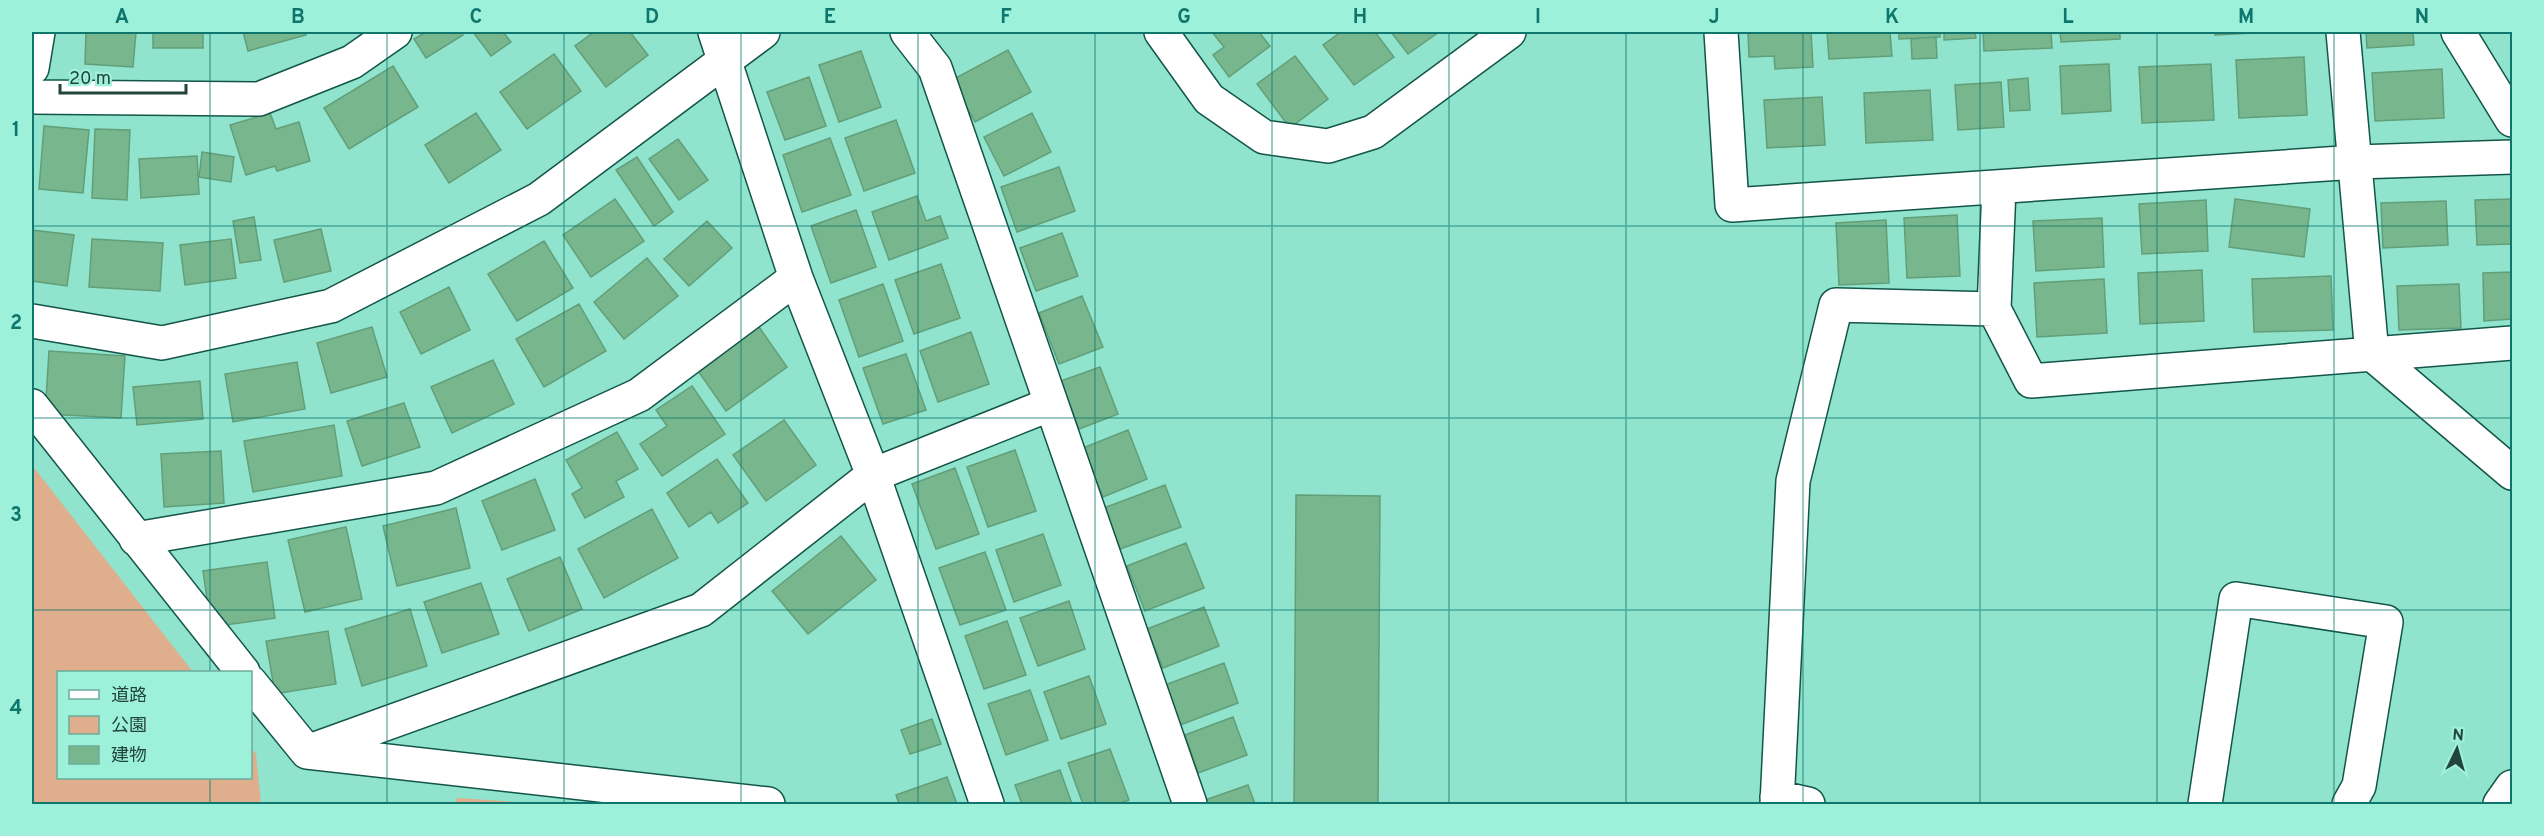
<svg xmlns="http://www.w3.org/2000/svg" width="2544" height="836" viewBox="0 0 2544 836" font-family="Overpass,'Noto Sans JP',sans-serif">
<rect width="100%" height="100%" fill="#90e3cd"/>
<path fill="#dfae8c" d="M32,465L193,672H58V778H250L251,747L256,754L261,804H32Z
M457,798L547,804H455Z"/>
<path fill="#78b68e" stroke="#629f79" stroke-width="1.5" d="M86,32H136L133,67L85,64Z
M153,32H203V48H153Z
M243,32H305L306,35L248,51Z
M426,32H461L463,35L426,58L414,39Z
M473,32H503L511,42L491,56Z
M594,32H630L648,55L606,87L575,46Z
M1212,32H1259L1270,46L1229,77L1213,55L1224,47Z
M1341,32H1375L1394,57L1354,85L1323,45Z
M1391,32H1439L1408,54Z
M1748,32H1811L1813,67L1775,69L1774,56L1749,57Z
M1827,32H1890L1892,56L1829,59Z
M1899,32H1940V37L1899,39Z
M1944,32H1975L1976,38L1944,40Z
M1983,32H2051L2052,48L1984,51Z
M2060,32H2120V39L2061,42Z
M2215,32H2274L2215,35Z
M2366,32H2413L2414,45L2367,48Z
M1936,37L1937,58L1912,59L1911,39Z
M1008,50L1031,92L975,122L952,80Z
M861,51L881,107L839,122L819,65Z
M554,54L581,91L527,129L500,92Z
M1295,56L1328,99L1290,128L1257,84Z
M2304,57L2307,115L2239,118L2236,60Z
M2109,64L2111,111L2062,114L2060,66Z
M2211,64L2214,120L2142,123L2139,67Z
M393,66L418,107L349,149L324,108Z
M2442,69L2444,118L2375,121L2372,73Z
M809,77L826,126L785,140L767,92Z
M2028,78L2030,110L2010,111L2008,80Z
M2001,82L2004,127L1958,130L1955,85Z
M1930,90L1933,140L1866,143L1864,93Z
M1822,97L1825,145L1767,148L1764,100Z
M270,113L276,129L299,122L310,161L277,171L275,166L246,175L230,125Z
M476,113L501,150L449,183L425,145Z
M1032,113L1051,152L1004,176L984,137Z
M896,120L915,173L864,191L845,138Z
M44,126L89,130L83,193L39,189Z
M95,129L130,130L127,200L92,198Z
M830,138L851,195L802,212L783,155Z
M678,139L708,180L679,200L649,159Z
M202,152L234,157L231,182L199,177Z
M197,156L199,194L141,198L139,159Z
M637,157L673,212L654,226L616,170Z
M1059,167L1075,211L1017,232L1001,187Z
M917,196L926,221L940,216L948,238L889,260L872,212Z
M615,199L644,241L591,277L563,235Z
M2235,199L2310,209L2304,257L2229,247Z
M2512,199V244L2477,245L2475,200Z
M2206,200L2208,251L2142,254L2139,204Z
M2446,201L2448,245L2383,248L2381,203Z
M856,210L876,267L831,283L811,226Z
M1957,215L1960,276L1907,278L1904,218Z
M254,217L261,260L240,263L233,221Z
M2102,218L2104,267L2036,271L2033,221Z
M1886,220L1889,283L1839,285L1836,223Z
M707,221L732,248L689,286L664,259Z
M321,229L331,271L284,282L274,240Z
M32,230L74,235L67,286L32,281Z
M1062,233L1078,276L1036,291L1020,248Z
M92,239L163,243L160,291L89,287Z
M231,239L236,278L185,285L180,245Z
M544,241L573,288L517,321L488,274Z
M647,258L678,296L624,339L594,302Z
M941,264L960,318L914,334L895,280Z
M2202,270L2204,321L2140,324L2138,273Z
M2512,272V319L2484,321L2483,273Z
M2331,276L2333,330L2254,332L2252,279Z
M2104,279L2107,333L2037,337L2034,283Z
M883,284L903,341L859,357L839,300Z
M2459,284L2461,328L2399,330L2397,286Z
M449,287L470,330L421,354L400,312Z
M1082,296L1103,347L1059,364L1039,313Z
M579,304L606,351L544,387L516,339Z
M372,327L387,377L331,393L317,343Z
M759,327L787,367L726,411L698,371Z
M971,332L989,384L938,402L920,351Z
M49,351L125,356L121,418L45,414Z
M906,354L926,410L883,424L863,368Z
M493,360L514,404L452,433L431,387Z
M297,362L305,409L233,422L225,374Z
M1100,367L1118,414L1079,429L1061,381Z
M200,381L203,419L137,425L133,387Z
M692,386L725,434L662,476L640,444L667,426L656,410Z
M404,403L420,447L362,466L347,421Z
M784,420L816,465L766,501L733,455Z
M334,425L342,476L253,492L244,441Z
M1128,430L1147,479L1103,497L1083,448Z
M617,432L638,469L616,481L624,497L585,518L572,494L582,488L566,460Z
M1015,450L1036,511L988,527L967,467Z
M221,451L224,503L164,507L161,454Z
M717,459L748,503L718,523L711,512L689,527L667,493Z
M955,468L979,534L936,549L912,484Z
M535,479L555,530L502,550L482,501Z
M1165,485L1181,527L1120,549L1104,508Z
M1296,495L1380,496L1378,804H1294Z
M456,508L470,568L397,586L383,526Z
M652,509L678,558L604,598L578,549Z
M346,527L362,599L305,612L288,540Z
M1043,534L1061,585L1014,602L996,550Z
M841,536L876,580L808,634L772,591Z
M1186,543L1204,588L1145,611L1127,566Z
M985,552L1006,610L960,625L939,568Z
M560,557L582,609L529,631L507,579Z
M267,562L275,618L211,627L203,571Z
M481,583L499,634L442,653L424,602Z
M1069,601L1085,649L1038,666L1020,618Z
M1204,607L1219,646L1163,668L1147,629Z
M410,609L427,666L362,686L345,629Z
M1007,621L1026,675L984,689L965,636Z
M328,631L336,684L275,694L266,641Z
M1224,663L1238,703L1180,725L1165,685Z
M1089,676L1106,724L1061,739L1044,692Z
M1030,690L1048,740L1006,755L988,704Z
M1233,717L1247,755L1198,773L1185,735Z
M932,719L941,744L910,754L901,730Z
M1110,749L1129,800L1117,804H1083L1068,763Z
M1060,770L1072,804H1022L1015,785Z
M947,777L957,804H899L896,795Z
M1248,785L1255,804H1206L1205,800Z"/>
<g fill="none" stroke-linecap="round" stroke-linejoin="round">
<g stroke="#135649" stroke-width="36">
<path id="street" d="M715,32L796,278L873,475L987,804
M907,32L935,68L1190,804
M1161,32L1209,99L1264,137L1328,146L1373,132L1509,32
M1721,32L1732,205L2356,162L2512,157
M2343,32L2372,354L2512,473
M2458,32L2512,120
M32,68L38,32
M32,97L259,99L352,62L395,32
M1999,188L1994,309L2031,381L2512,343
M32,321L162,343L331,306L539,199L763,32
M32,406L243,672
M136,539L436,488L639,395L796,278
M250,682L307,752L768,804
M307,752L701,610L873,475L1051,404
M1777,797L1808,804
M1777,804L1793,481L1836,305L1994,309
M2205,804L2236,599L2386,622L2359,786L2349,804
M2500,804L2512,787"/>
</g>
<use href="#street" stroke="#fff" stroke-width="33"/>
</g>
<path fill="none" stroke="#0f766e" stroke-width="1.5" stroke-opacity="0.55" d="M210,32V672M387,32V804M564,32V804M741,32V804M918,32V804M1095,32V804M1272,32V804M1449,32V804M1626,32V804M1803,32V804M1980,32V804M2157,32V804M2334,32V804M32,226H2512M32,418H2512M32,610H2512M210,778V804"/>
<rect width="2544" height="836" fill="none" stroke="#9df0da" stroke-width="66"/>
<rect x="57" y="671" width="195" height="108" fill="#9df0da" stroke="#6cab9a" stroke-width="1.5"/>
<rect x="69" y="690" width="30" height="9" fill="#ffffff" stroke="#6cab9a" stroke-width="1.5"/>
<text x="111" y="701" font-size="18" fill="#22443b">道路</text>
<rect x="69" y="716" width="30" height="18" fill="#dfae8c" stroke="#6cab9a" stroke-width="1.5"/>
<text x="111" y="731" font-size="18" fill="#22443b">公園</text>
<rect x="69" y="746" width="30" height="18" fill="#78b68e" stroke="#6cab9a" stroke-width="1.5"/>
<text x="111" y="761" font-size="18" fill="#22443b">建物</text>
<g transform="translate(2457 749) rotate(5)" stroke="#9df0da" stroke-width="4.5" paint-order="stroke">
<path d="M0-4.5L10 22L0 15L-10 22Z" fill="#22443b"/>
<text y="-9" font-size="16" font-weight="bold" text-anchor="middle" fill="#22443b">N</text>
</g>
<path d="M60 84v9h126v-9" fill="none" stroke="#22443b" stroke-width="3"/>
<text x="69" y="84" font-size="18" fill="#22443b" stroke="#9df0da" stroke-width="4.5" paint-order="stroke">20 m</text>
<rect x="33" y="33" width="2478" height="770" fill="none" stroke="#0f766e" stroke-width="2"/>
<g font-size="20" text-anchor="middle" font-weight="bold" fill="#0f766e">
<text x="122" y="23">A</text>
<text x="298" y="23">B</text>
<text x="476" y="23">C</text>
<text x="652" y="23">D</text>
<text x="830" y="23">E</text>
<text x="1006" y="23">F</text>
<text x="1184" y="23">G</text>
<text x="1360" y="23">H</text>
<text x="1538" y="23">I</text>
<text x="1714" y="23">J</text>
<text x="1892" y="23">K</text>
<text x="2068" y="23">L</text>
<text x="2246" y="23">M</text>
<text x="2422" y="23">N</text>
<text x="16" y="136">1</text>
<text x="16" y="329">2</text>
<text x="16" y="521">3</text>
<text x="16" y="714">4</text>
</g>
</svg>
